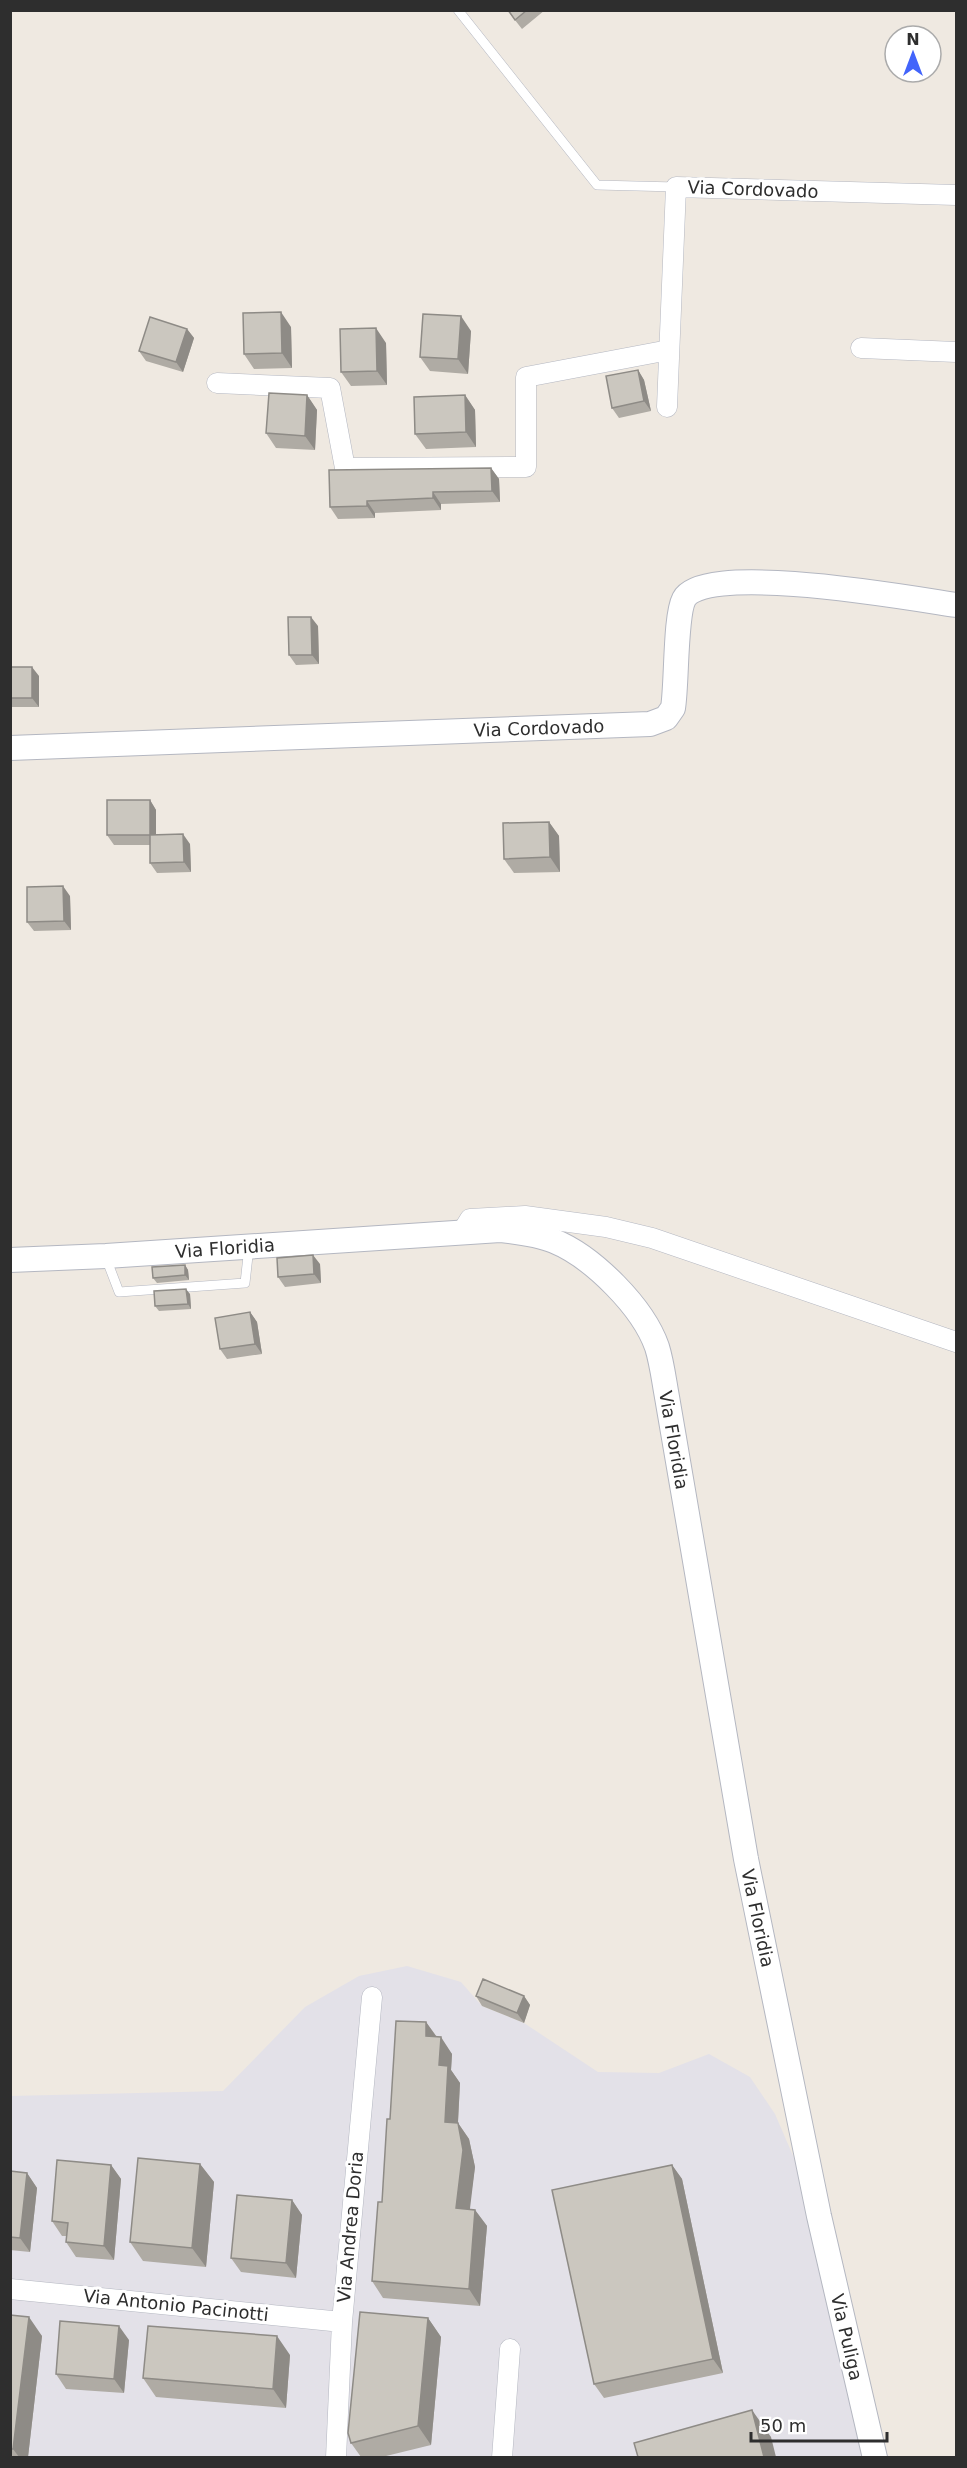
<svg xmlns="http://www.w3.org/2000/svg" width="967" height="2468" viewBox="0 0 967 2468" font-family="'DejaVu Sans',sans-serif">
<rect width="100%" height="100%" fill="#efe9e1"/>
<path fill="#e3e1e8" d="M407,1966L461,1982L482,2006L524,2023L598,2072L659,2073L709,2054L750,2077L775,2114L794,2158L864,2457H11L10,2096L223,2091L305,2007L359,1976Z"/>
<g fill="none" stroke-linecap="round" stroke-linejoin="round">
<g stroke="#b4b7c1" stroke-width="10">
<path id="service" d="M458,10L597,185L676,187
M106,1258L119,1292L245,1283L249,1247"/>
</g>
<g stroke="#b4b7c1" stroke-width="21">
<path id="minor" d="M861,348L956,352
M217,383L330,388L345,468L526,467V377L669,350
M667,407L676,187L956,195
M462,1232L470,1219L525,1216L606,1227L652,1238L956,1342
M10,2289L342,2322
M336,2458L342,2322L372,1997
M502,2458L510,2349"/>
</g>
<g stroke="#b4b7c1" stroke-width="26">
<path id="tertiary" d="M10,748L650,724L666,718L673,708C677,684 675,616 684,599C704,561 915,599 956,605
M10,1260L106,1256L500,1230C517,1232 537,1234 554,1241C593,1257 643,1307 657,1347C662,1363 664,1381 667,1397L746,1859L819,2216L875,2458"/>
</g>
<use href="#service" stroke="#fff" stroke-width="9"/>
<use href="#minor" stroke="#fff" stroke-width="20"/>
<use href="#tertiary" stroke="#fff" stroke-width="24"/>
</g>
<path fill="#afaba4" d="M507,10H545L522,29Z
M291,327L292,368L254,369L244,354Z
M187,329L194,338L183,372L146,361L139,351Z
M471,331L468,374L430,371L420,357Z
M386,343L387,385L351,386L341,372Z
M638,370L644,380L651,411L619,418L612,408Z
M307,395L317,410L315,450L276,448L266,433Z
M465,395L475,410L476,447L426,449L415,434Z
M491,468L499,479L500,502L441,504V510L375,513V518L338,519L330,507Z
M318,626L319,664L296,665L289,655Z
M10,667L39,676V707H10Z
M150,800L156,810V835L190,844L191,872L157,873L150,863V845H114L107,835Z
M549,822L559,836L560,872L514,873L504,859Z
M70,896L71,930L34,931L27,922Z
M320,1264L321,1283L285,1287L278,1277Z
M185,1265L188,1270L189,1280L157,1283L153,1278Z
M190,1294L191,1309L159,1311L155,1306Z
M250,1312L257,1322L262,1354L227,1359L220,1349Z
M476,1996H524L530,2005L524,2023L482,2006Z
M426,2022L437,2037L452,2054L451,2070L460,2083L458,2123L469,2139L475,2167L469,2209L475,2210L487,2226L480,2306L383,2298L372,2281L382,2202L390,2119Z
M200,2164L214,2182L206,2267L143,2261L130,2242Z
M111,2165L121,2179L114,2260L76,2257L66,2242L67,2236H62L52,2221Z
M672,2165L682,2179L723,2373L604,2398L594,2384Z
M10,2171L27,2173L37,2188L30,2252L10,2250Z
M292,2200L302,2215L296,2278L241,2272L231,2258Z
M10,2315L42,2336L28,2457H10Z
M428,2318L441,2337L431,2445L382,2457H361L351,2443Z
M129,2340L124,2393L66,2389L56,2374Z
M290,2355L286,2408L156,2397L143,2378Z"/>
<path fill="#8e8b86" d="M281,312L291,327L292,368L282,353Z
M461,316L471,331L468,374L458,359Z
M376,328L386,343L387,385L377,371Z
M187,329L194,338L183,372L176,362Z
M638,370L644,380L651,411L644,401Z
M307,395L317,410L315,450L305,436Z
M465,395L475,410L476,447L466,432Z
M491,468L499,479L500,502L492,491Z
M433,492L441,504V510L433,498Z
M367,501L375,513V518L367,506Z
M311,617L318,626L319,664L312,655Z
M32,667L39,676V707L32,698Z
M150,800L156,810V845L150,835Z
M549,822L559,836L560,872L550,857Z
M183,834L190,844L191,872L184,862Z
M63,886L70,896L71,930L64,921Z
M313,1255L320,1264L321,1283L314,1274Z
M185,1265L188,1270L189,1280L185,1275Z
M186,1289L190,1294L191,1309L188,1304Z
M250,1312L257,1322L262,1354L255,1344Z
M524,1996L530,2005L524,2023L517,2013Z
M426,2022L438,2039L426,2036Z
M441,2037L452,2054L451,2070L460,2083L457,2139L445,2122L439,2065Z
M458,2123L469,2139L475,2167L468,2225L456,2208Z
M200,2164L214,2182L206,2267L192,2248Z
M111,2165L121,2179L114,2260L104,2246Z
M672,2165L682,2179L723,2373L713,2359Z
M27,2173L37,2188L30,2252L20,2238Z
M292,2200L302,2215L296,2278L286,2263Z
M475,2210L487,2226L480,2306L469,2289Z
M29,2317L42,2336L28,2457H19L13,2449Z
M428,2318L441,2337L431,2445L418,2426Z
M119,2326L129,2340L124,2393L114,2379Z
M277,2336L290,2355L286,2408L273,2389Z
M752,2410L771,2437L776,2457H764Z"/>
<path fill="#cbc7bf" stroke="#8e8b86" stroke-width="1.5" d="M508,10H527L515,20Z
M281,312L282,353L244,354L243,313Z
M423,314L461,316L458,359L420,357Z
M150,317L187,329L176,362L139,351Z
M376,328L377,371L341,372L340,329Z
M638,370L644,401L612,408L606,376Z
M269,393L307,395L305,436L266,433Z
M465,395L466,432L415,434L414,397Z
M491,468L492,491L433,492V498L367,501V506L330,507L329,470Z
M288,617H311L312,655H289Z
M10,667H32V698H10Z
M107,800H150V835H107Z
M549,822L550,857L504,859L503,823Z
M183,834L184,862L150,863V835Z
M63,886L64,921L27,922V887Z
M313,1255L314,1274L278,1277L277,1258Z
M185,1265V1275L153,1278L152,1267Z
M186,1289L188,1304L155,1306L154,1291Z
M250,1312L255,1344L220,1349L215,1318Z
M483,1979L524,1996L517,2013L476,1996Z
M396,2021L426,2022V2036L441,2037L439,2065L448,2066L445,2122L458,2123L463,2150L456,2208L475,2210L469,2289L372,2281L378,2202H382L387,2119H390Z
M138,2158L200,2164L192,2248L130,2242Z
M57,2160L111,2165L104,2246L66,2242L68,2223L52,2221Z
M672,2165L713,2359L594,2384L552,2190Z
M10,2171L27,2173L20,2238L10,2237Z
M237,2195L292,2200L286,2263L231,2258Z
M360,2312L428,2318L418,2426L351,2443L348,2433Z
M10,2315L29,2317L13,2449H10Z
M60,2321L119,2326L114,2379L56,2374Z
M148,2326L277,2336L273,2389L143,2378Z
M752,2410L764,2457H638L634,2443Z"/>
<g text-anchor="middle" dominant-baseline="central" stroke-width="6" stroke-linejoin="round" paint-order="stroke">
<g font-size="18" fill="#2e2e2e" stroke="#fff">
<text transform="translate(753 189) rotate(2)">Via Cordovado</text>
<text transform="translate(539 728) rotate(-2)">Via Cordovado</text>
<text transform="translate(225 1248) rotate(-4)">Via Floridia</text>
<text transform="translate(674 1440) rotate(80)">Via Floridia</text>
<text transform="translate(758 1918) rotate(78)">Via Floridia</text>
<text transform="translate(350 2227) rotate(-85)">Via Andrea Doria</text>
<text transform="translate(176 2305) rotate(6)">Via Antonio Pacinotti</text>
<text transform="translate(847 2337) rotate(77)">Via Puliga</text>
</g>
</g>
<rect width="967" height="2468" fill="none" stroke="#2e2e2e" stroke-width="24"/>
<g transform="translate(913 54)"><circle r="28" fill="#ffffff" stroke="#ababab" stroke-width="1.5"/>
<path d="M0-4.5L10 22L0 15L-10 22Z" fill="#4264fb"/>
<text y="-9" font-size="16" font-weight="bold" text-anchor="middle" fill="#2e2e2e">N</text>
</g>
<path d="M751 2432v9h136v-9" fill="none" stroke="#2e2e2e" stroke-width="3"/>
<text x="760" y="2432" font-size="18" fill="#2e2e2e" stroke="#ffffff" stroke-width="4.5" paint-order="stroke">50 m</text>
</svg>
